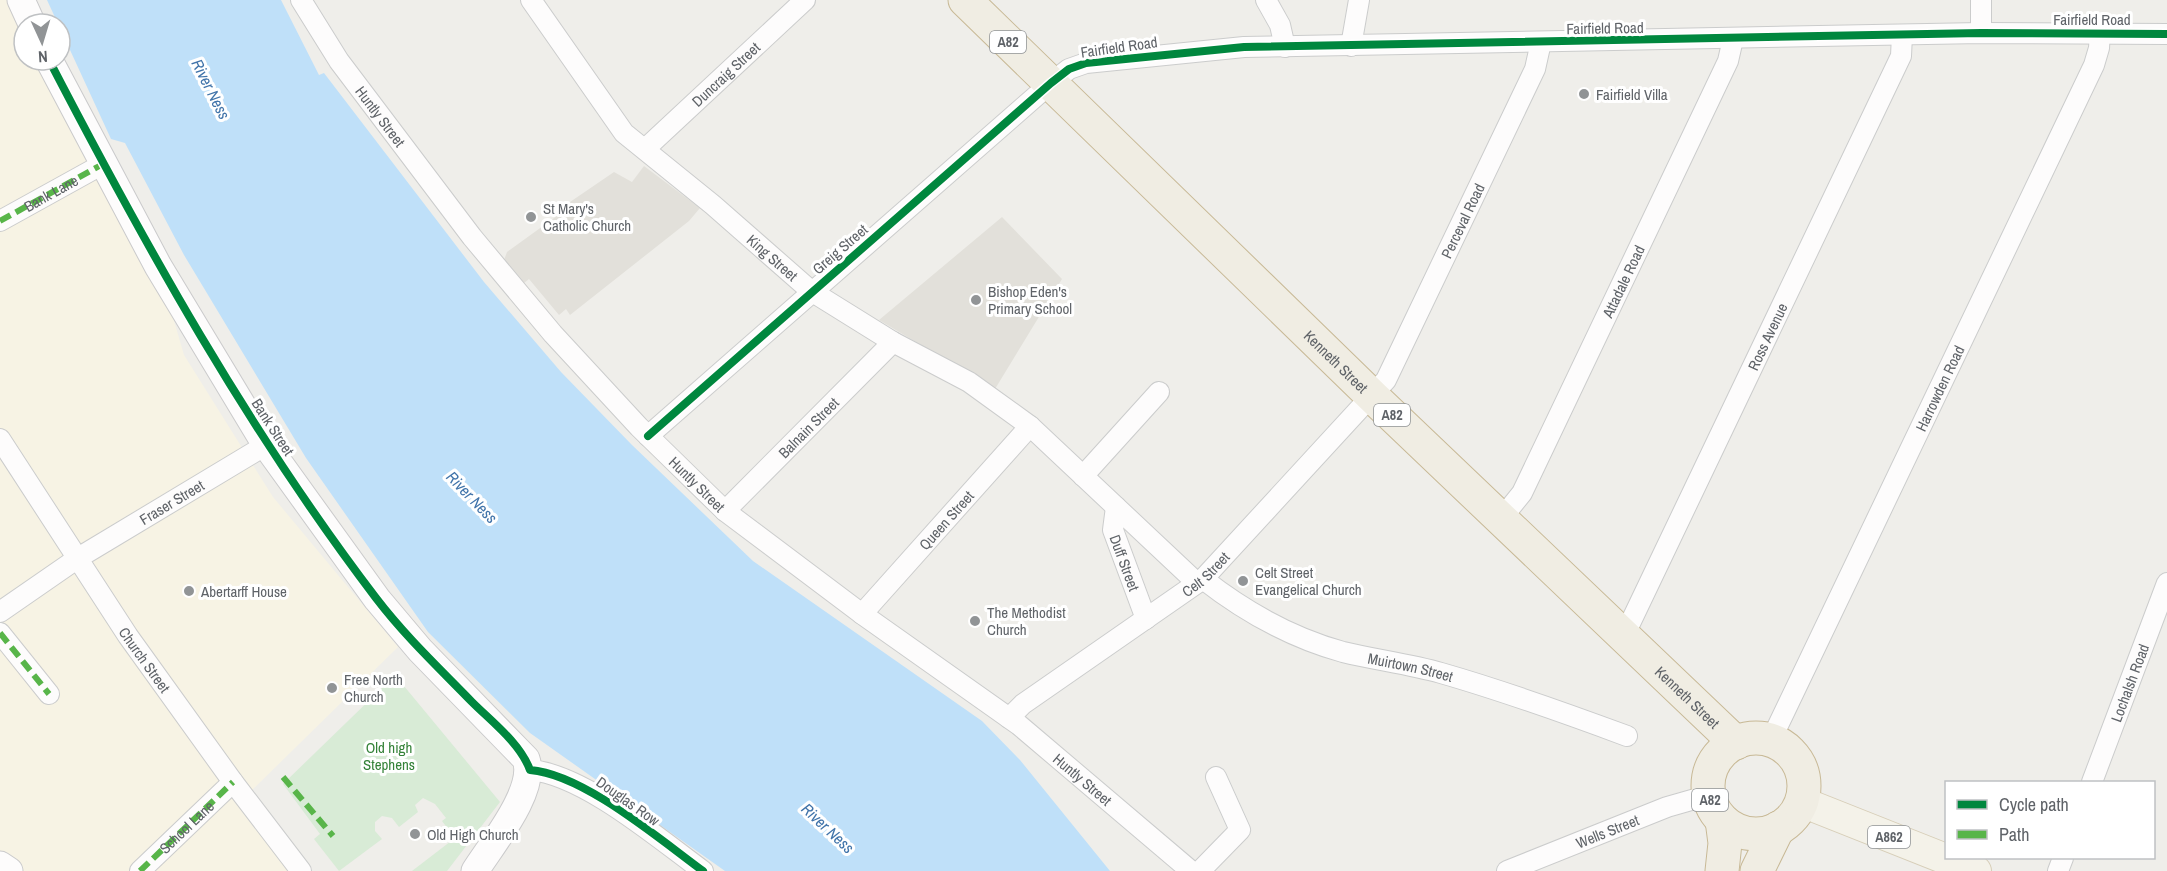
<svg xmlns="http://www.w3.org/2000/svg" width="2167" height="871" viewBox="0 0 2167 871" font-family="'Archivo Narrow',sans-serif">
<rect width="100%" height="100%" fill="#efeeea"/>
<path fill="#f7f3e4" d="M0,0H21L24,60H49L158,266L184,355L273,497L398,647L244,798L297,871H0Z"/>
<path fill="#e2e0da" d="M644,166L700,208L689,221L570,315L566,309L559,315L529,279L524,283L504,260L507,252L572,205L570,202L614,172L632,182Z
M1002,217L1062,279L995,389L879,320Z"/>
<path fill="#d8ebd6" d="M399,680L500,802L447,871H412L455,838L442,821L446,818L435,804L423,798L415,805L418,812L399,827L392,818L382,816L375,822V831L382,839L339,871L314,839L320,834L283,784L382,688Z"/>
<path fill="#bfe0f9" d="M47,0H281L319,75L324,73L484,282L561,372L632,445L753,561L982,721L1020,760L1110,871H725L530,733L428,632L306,458L184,255L125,143L111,139Z"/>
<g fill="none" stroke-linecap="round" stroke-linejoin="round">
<g stroke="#cbcccc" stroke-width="22">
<g id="street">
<path id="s1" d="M301,0L339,61L472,237L553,334L639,427L725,511L862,614L1019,725L1191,871"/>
<path id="s2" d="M531,0L624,133L713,205L811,291L893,342L969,382L1030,426L1197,583"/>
<path d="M1266,0L1280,25L1285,47"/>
<path d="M1981,33V0"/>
<path d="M1351,46L1359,0"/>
<path id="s3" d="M645,149L805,0"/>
<path d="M0,221L103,164"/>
<path d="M648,436L1051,83L1069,69L1086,63L1244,47L1981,33L2167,34"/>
<path id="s4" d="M0,439L128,636L233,782L301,871"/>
<path d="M1083,476L1159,392"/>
<path id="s5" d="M1116,507L1113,530L1146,619"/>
<path id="s6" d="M725,511L893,342"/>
<path id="s7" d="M1501,519L1522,493L1728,61L1733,39"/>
<path id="s8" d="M1203,579C1244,611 1292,638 1343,652C1376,660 1409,664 1441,673C1504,691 1565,713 1627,736"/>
<path id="s9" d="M0,612L78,558L266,445"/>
<path id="s10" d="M862,614L1030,426"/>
<path d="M0,633L49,694"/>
<path id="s11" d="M1624,636L1901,56L1902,35"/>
<path id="s12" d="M1009,718L1023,704L1203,579L1386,380L1535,69L1541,42"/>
<path id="s13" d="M1771,740L2094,65L2099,48L2100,32"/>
<path d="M530,770C583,774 658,838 703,871"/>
<path id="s14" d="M2092,782L2167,583"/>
<path d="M140,871L233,782"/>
<path d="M1200,871L1240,830L1216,777"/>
<path id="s15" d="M1507,871L1667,807L1709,795"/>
<path d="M2058,871L2063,858"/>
</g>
</g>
<g stroke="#cacacb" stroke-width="29">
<path id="secondary" d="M21,0L32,24
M49,60L158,266L266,445L377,599L420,650L526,759C537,790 492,844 475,871
M0,865L9,871"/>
</g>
<g stroke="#d7ceb8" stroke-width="32">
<path id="primary" d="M1802,802L1976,871"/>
</g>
<g stroke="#c8b996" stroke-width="35">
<g id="highway">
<path id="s16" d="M965,0L1372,396L1736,743"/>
<circle cx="1756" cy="786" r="48"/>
<path d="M1722,871L1725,843L1722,820"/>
<path d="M1757,871L1778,828"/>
</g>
</g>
<use href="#street" stroke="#fdfcfc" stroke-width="20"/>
<use href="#secondary" stroke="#fdfcfc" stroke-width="27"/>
<use href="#primary" stroke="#f4f2e9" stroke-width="30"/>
<use href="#highway" stroke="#f0ede3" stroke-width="33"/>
<g stroke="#58b549" stroke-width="6" stroke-dasharray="12 6" stroke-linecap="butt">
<path id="s17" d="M0,221L103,164"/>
<path d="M0,633L49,694"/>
<path d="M283,777L333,836"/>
<path id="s18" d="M140,871L233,782"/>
</g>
<g stroke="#fff" stroke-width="11">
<path id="cycleway" d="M49,60C146,247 248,430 376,598C405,636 439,668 472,702C492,722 520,743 530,770C583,774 658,838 703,871
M648,436L1051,83L1069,69L1086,63L1244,47L1981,33L2167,34"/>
</g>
<use href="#cycleway" stroke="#00873e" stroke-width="8"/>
</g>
<g fill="#919496" stroke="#fff" stroke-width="2">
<circle cx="1584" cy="94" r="6"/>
<circle cx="531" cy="217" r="6"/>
<circle cx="976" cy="300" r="6"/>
<circle cx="1243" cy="581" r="6"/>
<circle cx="189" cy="591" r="6"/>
<circle cx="975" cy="621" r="6"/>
<circle cx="332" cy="688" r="6"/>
<circle cx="415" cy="834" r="6"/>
</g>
<g text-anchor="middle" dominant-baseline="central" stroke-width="6" stroke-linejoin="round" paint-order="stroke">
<g fill="#fff" stroke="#8f9295" stroke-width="1.5">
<rect x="990" y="31" width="36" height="22" rx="4.5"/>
<rect x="1374" y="404" width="36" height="22" rx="4.5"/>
<rect x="1692" y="789" width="36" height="22" rx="4.5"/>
<rect x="1868" y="826" width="42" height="22" rx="4.5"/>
</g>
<g font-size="14" font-weight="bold" fill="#5f6368">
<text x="1008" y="42">A82</text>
<text x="1392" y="415">A82</text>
<text x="1710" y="800">A82</text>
<text x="1889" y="837">A862</text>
</g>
<g font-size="15" fill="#5f6368" stroke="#fff">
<text x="2092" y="19">Fairfield Road</text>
<text transform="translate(1605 28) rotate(-1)">Fairfield Road</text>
<text transform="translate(1119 47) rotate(-8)">Fairfield Road</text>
<text stroke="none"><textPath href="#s3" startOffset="110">Duncraig Street</textPath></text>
<text stroke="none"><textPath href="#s1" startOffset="141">Huntly Street</textPath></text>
<text stroke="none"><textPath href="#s17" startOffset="58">Bank Lane</textPath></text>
<text stroke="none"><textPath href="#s12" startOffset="686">Perceval Road</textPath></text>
<text transform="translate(840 249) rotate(-41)">Greig Street</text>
<text stroke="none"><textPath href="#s2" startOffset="356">King Street</textPath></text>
<text stroke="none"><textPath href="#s7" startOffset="268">Attadale Road</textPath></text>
<text stroke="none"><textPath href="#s11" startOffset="332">Ross Avenue</textPath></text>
<text stroke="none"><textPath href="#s16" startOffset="518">Kenneth Street</textPath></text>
<text stroke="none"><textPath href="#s13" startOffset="390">Harrowden Road</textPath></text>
<text stroke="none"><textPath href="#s6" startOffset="118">Balnain Street</textPath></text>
<text transform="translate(273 427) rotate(57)">Bank Street</text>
<text stroke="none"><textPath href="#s1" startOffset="627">Huntly Street</textPath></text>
<text stroke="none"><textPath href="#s9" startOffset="204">Fraser Street</textPath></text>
<text stroke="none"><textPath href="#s10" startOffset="126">Queen Street</textPath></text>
<text stroke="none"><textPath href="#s5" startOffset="58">Duff Street</textPath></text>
<text stroke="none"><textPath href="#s12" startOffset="244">Celt Street</textPath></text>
<text stroke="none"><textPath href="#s4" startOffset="264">Church Street</textPath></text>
<text stroke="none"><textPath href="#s8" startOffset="228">Muirtown Street</textPath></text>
<text stroke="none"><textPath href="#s14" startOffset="106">Lochalsh Road</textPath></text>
<text stroke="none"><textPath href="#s16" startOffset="1004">Kenneth Street</textPath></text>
<text stroke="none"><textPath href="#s1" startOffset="1113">Huntly Street</textPath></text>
<text transform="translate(628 801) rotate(35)">Douglas Row</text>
<text stroke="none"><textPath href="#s18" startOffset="64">School Lane</textPath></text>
<text stroke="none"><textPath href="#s15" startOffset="108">Wells Street</textPath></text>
</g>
<g font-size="15" fill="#5f6368" stroke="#fff" text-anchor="start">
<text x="1596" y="94">Fairfield Villa</text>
<text x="543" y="208">St Mary's<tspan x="543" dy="17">Catholic Church</tspan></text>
<text x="988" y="291">Bishop Eden's<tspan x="988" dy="17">Primary School</tspan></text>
<text x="1255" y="572">Celt Street<tspan x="1255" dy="17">Evangelical Church</tspan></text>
<text x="201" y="591">Abertarff House</text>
<text x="987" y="612">The Methodist<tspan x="987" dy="17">Church</tspan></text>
<text x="344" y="679">Free North<tspan x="344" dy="17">Church</tspan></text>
<text x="427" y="834">Old High Church</text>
</g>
<g font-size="15" fill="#348238" stroke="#fff">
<text x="389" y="747">Old high<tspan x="389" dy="17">Stephens</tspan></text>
</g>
<g font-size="16" font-style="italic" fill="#4174aa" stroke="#fff">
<text transform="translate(211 89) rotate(63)">River Ness</text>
<text transform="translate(472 497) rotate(46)">River Ness</text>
<text transform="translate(828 828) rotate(43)">River Ness</text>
</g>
</g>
<rect x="1945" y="781" width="210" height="78" fill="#ffffff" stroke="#bfc1c3" stroke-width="1.5"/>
<rect x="1957" y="800" width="30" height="9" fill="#00873e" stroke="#bfc1c3" stroke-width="1.5"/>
<text x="1999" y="811" font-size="18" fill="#5f6368">Cycle path</text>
<rect x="1957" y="830" width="30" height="9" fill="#58b549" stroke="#bfc1c3" stroke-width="1.5"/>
<text x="1999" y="841" font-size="18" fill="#5f6368">Path</text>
<g transform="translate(42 42) rotate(176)"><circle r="28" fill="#ffffff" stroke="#bfc1c3" stroke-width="1.5"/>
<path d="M0-4.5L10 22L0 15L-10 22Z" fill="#919496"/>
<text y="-9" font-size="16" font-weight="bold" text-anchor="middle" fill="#5f6368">N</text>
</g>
</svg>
